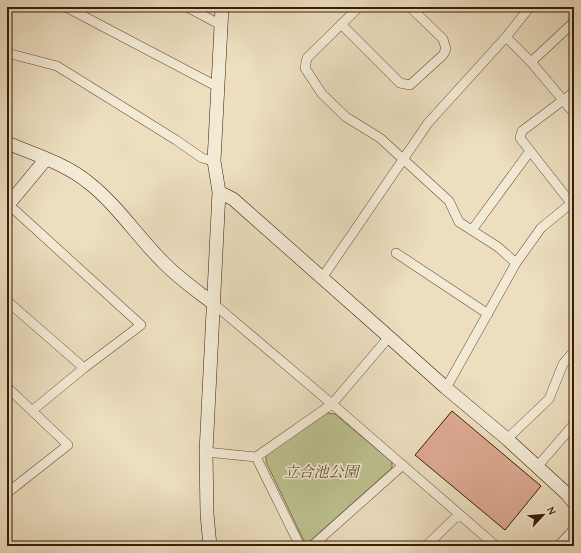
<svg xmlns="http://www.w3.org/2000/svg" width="581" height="553" viewBox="0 0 581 553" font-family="'Gentium Book Plus','Noto Serif JP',serif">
<rect width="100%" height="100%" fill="#ecdebf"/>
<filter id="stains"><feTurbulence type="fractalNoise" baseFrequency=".005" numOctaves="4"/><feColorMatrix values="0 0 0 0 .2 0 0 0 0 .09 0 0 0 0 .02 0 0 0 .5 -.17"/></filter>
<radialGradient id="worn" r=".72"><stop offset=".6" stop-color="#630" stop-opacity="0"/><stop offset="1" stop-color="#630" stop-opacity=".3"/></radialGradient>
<path fill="#bcc08f" stroke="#7a6e4a" d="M327,413L335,414L392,462V468L309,542L304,541L266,462V455Z"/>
<path fill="#deaa93" stroke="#391d06" d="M452,411L541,486L505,530L415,455Z"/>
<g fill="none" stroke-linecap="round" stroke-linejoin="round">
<g stroke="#664d34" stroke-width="10">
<path id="street" d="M66,7L218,87
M187,7L221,25
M359,7L307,58L305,68L322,94L346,117L380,138L449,201L459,222L498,247L516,263
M341,24L400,83L410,85L443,55L446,49L443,39L410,7
M506,37L531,62L574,113
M7,53L57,66L176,140L202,158L214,161
M531,62L574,22
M571,203L520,138L522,131L574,92
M8,204L141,325L84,368
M472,230L530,151
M396,253L488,314
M322,278L428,123L506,37L530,7
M7,301L84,368L33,410
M214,304L332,404L496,546
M7,387L68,445L7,493
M446,388L516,263L541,228L574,201
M507,439L549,399L563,364L574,351
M206,452L256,457L332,404L389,337
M256,457L300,546
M537,467L574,424
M312,546L403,465
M426,546L459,514"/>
</g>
<g stroke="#391d06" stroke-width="14">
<path id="secondary" d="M7,143C34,154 66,164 89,183C117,205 137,236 162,261C178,278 196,290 214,304
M219,192L233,199L389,337L446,388L507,439L567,494L574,503
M7,206L46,159
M210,546L207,514L206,452L219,192L214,161L222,7
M561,546L574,532"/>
</g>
<use href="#street" stroke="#f3ead5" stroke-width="9"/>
<use href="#secondary" stroke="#f3ead5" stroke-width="13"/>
</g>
<g text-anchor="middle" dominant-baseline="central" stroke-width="3.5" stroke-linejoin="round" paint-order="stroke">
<g font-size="15" font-style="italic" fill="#604e2f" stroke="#f3ead5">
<text x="321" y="471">立合池公園</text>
</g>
</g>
<rect width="581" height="553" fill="none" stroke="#ecdebf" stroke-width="24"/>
<rect x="8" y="8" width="565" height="537" fill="none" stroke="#391d06" stroke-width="2"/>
<rect x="12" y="12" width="557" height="529" fill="none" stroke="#391d06"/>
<g transform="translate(543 515) rotate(64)" stroke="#f3ead5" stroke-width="3" paint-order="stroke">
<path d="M0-3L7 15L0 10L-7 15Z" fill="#391d06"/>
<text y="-6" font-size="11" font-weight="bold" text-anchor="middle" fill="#391d06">N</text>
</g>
<rect width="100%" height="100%" filter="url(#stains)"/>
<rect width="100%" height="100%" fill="url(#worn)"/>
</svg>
